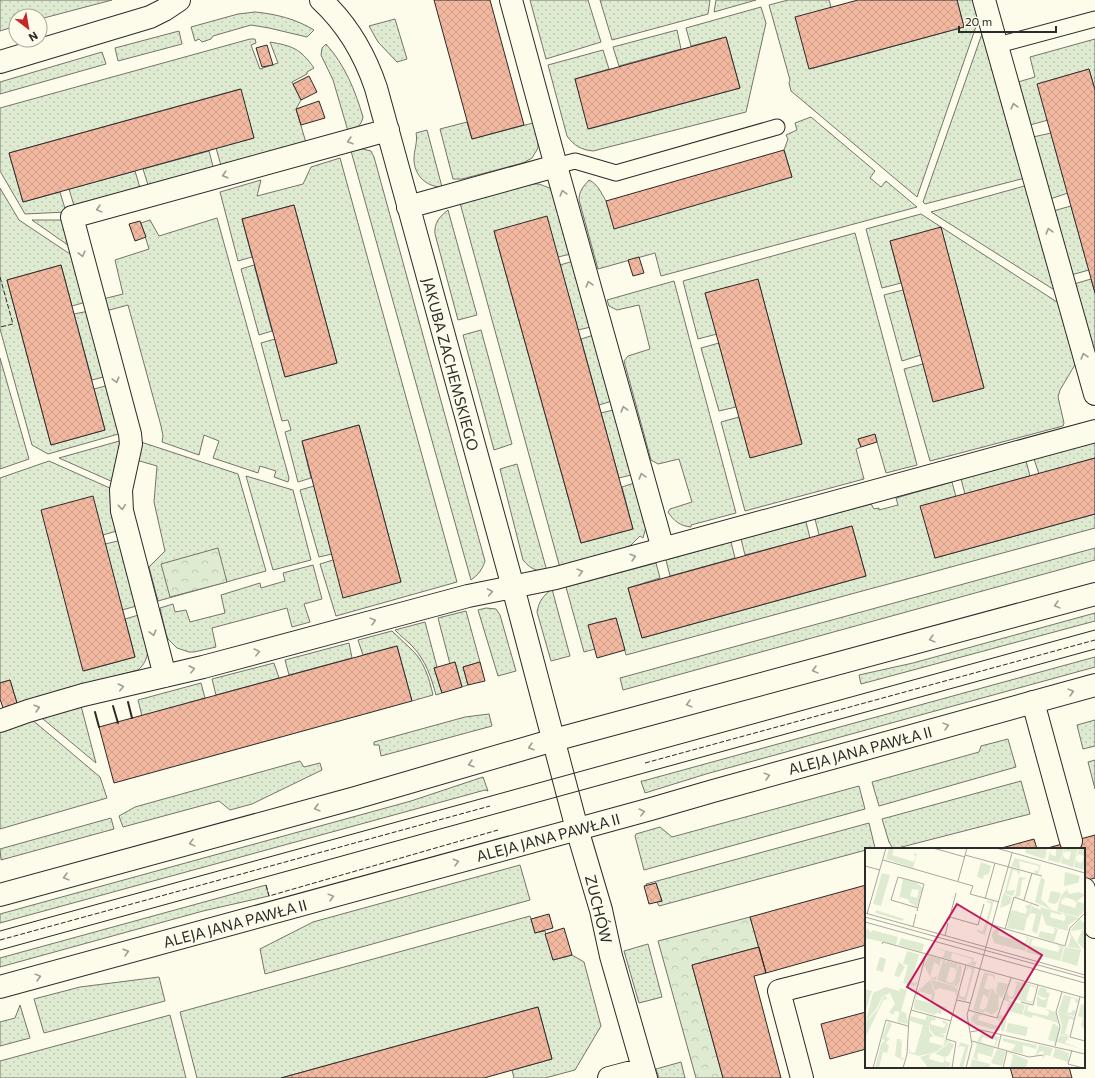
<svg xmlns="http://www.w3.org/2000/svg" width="1095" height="1078" viewBox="0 0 1095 1078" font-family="Commissioner,sans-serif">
<defs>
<pattern id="grass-dots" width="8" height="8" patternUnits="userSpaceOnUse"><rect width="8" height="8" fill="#deebd1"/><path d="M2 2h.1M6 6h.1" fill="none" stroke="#bfcab4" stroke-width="1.8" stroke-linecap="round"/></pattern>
<pattern id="forest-crowns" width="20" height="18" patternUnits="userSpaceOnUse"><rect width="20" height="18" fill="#deebd1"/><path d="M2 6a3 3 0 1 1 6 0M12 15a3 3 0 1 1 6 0" fill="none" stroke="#bfcab4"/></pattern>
<pattern id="building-cross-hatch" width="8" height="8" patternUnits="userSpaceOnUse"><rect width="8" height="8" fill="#f2b8a0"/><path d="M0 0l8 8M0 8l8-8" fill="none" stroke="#d09e8a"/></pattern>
</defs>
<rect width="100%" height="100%" fill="#fdfbea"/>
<path fill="url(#grass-dots)" stroke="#74746e" d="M0,0H112L40,19V16H16V26L0,31Z
M530,0H588L601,42L546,59Z
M600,0H710L708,14L612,40Z
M716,0H756L714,12Z
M788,0H829L831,7L810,69L964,27L957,0H976L980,15L917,197L791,91L789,83L790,80L769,5Z
M761,7L766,23L746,112L593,151C582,150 574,146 567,136L548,65L603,50L609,69L575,79L589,129L740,88L726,37L691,46L686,28Z
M255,12C276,14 296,19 314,30L307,37L269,28L251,25L213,36L211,39L202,42L199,39L195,41L191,27L238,14Z
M395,19L407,59L397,62L378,42L369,26Z
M984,28L1025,178L925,204L923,202Z
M677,30L681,49L619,66L613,47Z
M179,31L182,44L118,61L115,48Z
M250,39H255L256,43L251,45L260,69L278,63L270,42C292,46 300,48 314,68L307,72V74L292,82L301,100L296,109L307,146L222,169L216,148L254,138L240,89L9,153L23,202L60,192L66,212L25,214L0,171V108Z
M1095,39V90L1089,69L1038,84L1048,120L1030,125L1018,82L1035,77L1030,57Z
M326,44C345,65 355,90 363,117C361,126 356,129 348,131L333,80L321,55L322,48Z
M102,52L106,64L0,94V82Z
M811,117L875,171L870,178L881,187L886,181L917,207L661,276L655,253L598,269L579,200C579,191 583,187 589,180C598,184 601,193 606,201L792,177L784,150L788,139L786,135L797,130L795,123Z
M467,122L472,139L533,123L538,140V148L532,158L523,163L462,179H453L440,129Z
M427,130L442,187C426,187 414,175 414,159C414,150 418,141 416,133Z
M1051,133L1068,193L1050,199L1033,137Z
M363,149L371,151L374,157L485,561C482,570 478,575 471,580L351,151Z
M209,151L214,170L149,188L143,169Z
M340,158L457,582L336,616L320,564L333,560L401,582L359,425L302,441L311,478L298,482L285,432L291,430L288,420L282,421L261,343L275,339L285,377L337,363L294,205L242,219L252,257L238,261L220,192L261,180L257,196L303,184L311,167Z
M135,171L141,191L75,209L69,189Z
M530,184H539L552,189L575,253L558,257L494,231L581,543L633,529L622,487L637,482L647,523L643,538L640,536L631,545L623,549L560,568L460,203Z
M1028,185L1056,291L931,212Z
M0,188L19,220L73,256L86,302L72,306L61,265L7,280L51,445L105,430L94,389L109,385L122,433L48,454L32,445L0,329Z
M1071,206L1089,270L1071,275L1053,211Z
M448,210L477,315L458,320L435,234C434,223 439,217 448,210Z
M921,214L1060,304L1076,363L1060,390L1058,397L1064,423L1063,426L930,461L904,369L923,364L934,401L984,388L941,228L890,241L901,283L882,288L866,229Z
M217,218L289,478L288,482L274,477L276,471L260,466L258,473L213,458L219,441L204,435L199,455L162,442L163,436L161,426L128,305L106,311L103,299L123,294L115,260L149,249L141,223L150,220L159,236Z
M32,220H63L72,248Z
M855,233L917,465L886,473L875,435L858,439L861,447L856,449L864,479L745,511L721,422L739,417L750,457L802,443L758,280L705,293L717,334L698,339L683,281Z
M577,260L595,326L578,330L560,265Z
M254,265L272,331L259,335L241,269Z
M1091,279L1095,293V347L1091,348L1074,284Z
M674,281L736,513L691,525V527C680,526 674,521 668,512L670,509L692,502L679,459L658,464L651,460L624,361L628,356L650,349L639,305L617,310L609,306L607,300Z
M903,290L921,355L902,361L884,295Z
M89,311L107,376L92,380L74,314Z
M481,330L512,444L494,450L463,335Z
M597,334L615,400L599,405L581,339Z
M719,343L736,407L719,411L701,348Z
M0,358L29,459L0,469Z
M617,409L635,474L619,478L601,413Z
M123,440L113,482L59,458Z
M138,441L238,474L266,571L158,601L149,567L165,551L154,502L157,466L136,460Z
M1095,442V458L1039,474L1034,459Z
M49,461L112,489L120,530L103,535L84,671L135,657L125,619L142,614L148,650C147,659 144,665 138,670L17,703L10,680L0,683V478Z
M1026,461L1030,476L965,494L961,479Z
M517,464L547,571C536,572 530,568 523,560L500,469Z
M246,476L293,490L311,560L273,570Z
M952,482L956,497L921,506L935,558L1095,514V528L626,655L616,618L589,625L595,649L584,652L566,587L656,563L660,578L628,588L642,638L866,576L852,526L819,535L815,519L871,504L874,509L879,508V510L898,505L896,498Z
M314,486L332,554L319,557L300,490Z
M806,522L810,538L745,555L741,539Z
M122,540L140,605L122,610L105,544Z
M731,542L735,558L670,576L666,560Z
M1095,548V560L623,690L620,678Z
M313,565L322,599L304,604L310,622L292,627L287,608L212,628L216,647L194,652H189L177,648L168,639L166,634L160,608L173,604L175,612L186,610L190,622L225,613L221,595L260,583L261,588L285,581L283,573Z
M552,589L570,656L551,661L537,612C539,601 543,596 552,589Z
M486,608L496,609L500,615L516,671L498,676L478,610Z
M466,611L480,662L463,667L468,685L462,687L455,662L450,664L438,618Z
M1095,613V621L861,684L859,675L913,663Z
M425,622L437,667L434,668L442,693L436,695C431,677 426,661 413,647C408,641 401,637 395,630Z
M392,631C398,637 404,642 410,648C424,660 429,678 433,695L412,701L397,646L363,655L358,640Z
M349,643L352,658L289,675L285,660Z
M1095,657V667L706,774L645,793L641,781H643Z
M274,663L279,678L216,695L212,679Z
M201,683L205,698L142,716L138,700Z
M80,702L96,763L37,714Z
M489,714L492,726L381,756L379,745H374V742L465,717Z
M30,718L100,777L107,798L0,829V729Z
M1095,720V746L1083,749L1077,725Z
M1008,739L1016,767L879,806L872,782L979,752L981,746Z
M1095,760V789L1088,762Z
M300,761L304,767L320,763L322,770L252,804L230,810L219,801L123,827L119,816L135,807Z
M483,777L488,791L485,790L0,923V914L411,801Z
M1021,781L1030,814L894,849H893L889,842L882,819Z
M859,786L865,809L644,870L635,836L636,834L660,827L672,837Z
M111,818L114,829L1,860L0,849Z
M869,823L875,848L866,849V850L659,906L657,902L662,901L656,883L647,886L646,884Z
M520,865L530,900L265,974L260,949L313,922Z
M266,885L269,896L203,911L0,967V958Z
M530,916L535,933L545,931L553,960L572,955L584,962L601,1026L575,1070L545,1078H514L512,1070L552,1059L538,1007L281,1078H197L180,1012Z
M648,944L662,997L639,1003L624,951Z
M159,977L165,1001L44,1033L34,999L80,987Z
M20,1005L30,1038L0,1046V1022L15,1018Z
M170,1015L186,1078H0V1061Z
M681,1062L685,1078H659L656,1069Z"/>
<path fill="url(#forest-crowns)" stroke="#74746e" d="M218,548L227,582L170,597L161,564Z
M750,917L759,947L692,965L723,1078H696L658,941Z"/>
<path fill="url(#building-cross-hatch)" stroke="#2b2b2b" d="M434,0H490L524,125L472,139Z
M858,0H957L964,27L809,69L795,17Z
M726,37L740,88L588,129L575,79Z
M267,45L273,65L262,67L256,48Z
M1089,69L1095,90V293L1037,84Z
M309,76L317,92L301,100L293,84Z
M241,89L254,138L23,202L9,153Z
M319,101L325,118L301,125L296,109Z
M784,150L792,177L614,229L606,201Z
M294,205L337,363L285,377L242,219Z
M547,216L633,529L581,543L494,231Z
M140,221L146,237L135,241L129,224Z
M941,227L984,388L933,402L890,241Z
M639,257L644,273L633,276L628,260Z
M61,265L105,430L51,445L7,280Z
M758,279L802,444L750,458L705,293Z
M359,425L401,582L343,598L302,441Z
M875,434L877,442L861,447L858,439Z
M1095,458V514L935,558L920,506Z
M93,496L135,657L83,671L41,510Z
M852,526L866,576L642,638L628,588Z
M616,618L625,650L597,658L588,625Z
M397,646L412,701L114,783L99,727Z
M455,662L462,687L442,693L434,668Z
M480,662L485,681L468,685L463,667Z
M10,680L17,703L3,708L0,699V683Z
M1095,835V878L1084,881V849H1044Z
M1034,839L1037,849H998Z
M656,883L662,901L649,904L644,886Z
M866,885V945L766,973L750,917Z
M549,914L553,928L535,933L531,919Z
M564,928L572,955L553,960L545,934Z
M759,947L766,973L754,976L781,1078H723L692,965Z
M538,1007L552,1059L484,1078H281Z
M866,1012V1049L830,1059L821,1024Z
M1010,1067H1069L1072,1078H1013Z"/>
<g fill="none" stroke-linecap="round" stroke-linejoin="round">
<g stroke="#2b2b2b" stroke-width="17">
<path id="lane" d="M998,45L1095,19
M556,166L575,161L616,173L777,127"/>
</g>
<g stroke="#2b2b2b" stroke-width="24">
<path id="street" d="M321,0C347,24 365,55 376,88L513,587L577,829L601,910L611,956L646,1078
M511,0L556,166L663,549
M984,0L1095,394
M0,62L150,17L164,10L179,0
M408,207L556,166
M165,676L122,511L121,490L131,444L130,434L72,217L388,130
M1033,702L1071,841
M0,721L28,711L83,695L203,667L468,596L556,578L1095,431
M1084,889L1095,927
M609,1078L643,1069
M802,1078L779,991L866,969"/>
</g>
<g stroke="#2b2b2b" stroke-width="24">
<path id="primary" d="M0,895L355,798L554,740L1095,594
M0,987L651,809L713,791L1095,685"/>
</g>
<use href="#lane" stroke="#fdfbea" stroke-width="15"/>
<use href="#street" stroke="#fdfbea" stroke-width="22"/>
<use href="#primary" stroke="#fdfbea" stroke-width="22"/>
<path stroke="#2b2b2b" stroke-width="1" d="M0,931L1095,630
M0,950L1095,649"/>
<path stroke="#2b2b2b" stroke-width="1" stroke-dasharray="5 2" stroke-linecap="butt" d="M0,277L13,324L0,327
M645,763L1095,640
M266,885L269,896L498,830
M0,940L490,806"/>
<path stroke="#2b2b2b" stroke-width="2" d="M128,702L132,718
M113,706L118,723
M95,712L99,727"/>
</g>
<defs><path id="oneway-chevron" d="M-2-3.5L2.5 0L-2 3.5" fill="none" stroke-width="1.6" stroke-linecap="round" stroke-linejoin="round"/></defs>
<g stroke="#9e9d94">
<use href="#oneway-chevron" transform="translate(1014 106) rotate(-105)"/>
<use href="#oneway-chevron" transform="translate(350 141) rotate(164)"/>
<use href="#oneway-chevron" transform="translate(225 175) rotate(164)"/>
<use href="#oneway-chevron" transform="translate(563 193) rotate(-106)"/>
<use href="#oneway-chevron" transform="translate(99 209) rotate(165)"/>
<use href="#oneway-chevron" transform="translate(1049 231) rotate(-106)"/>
<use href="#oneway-chevron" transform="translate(82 254) rotate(75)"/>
<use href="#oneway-chevron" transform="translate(589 284) rotate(-106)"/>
<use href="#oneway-chevron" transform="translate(1084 356) rotate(-106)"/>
<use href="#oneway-chevron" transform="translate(116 380) rotate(75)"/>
<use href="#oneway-chevron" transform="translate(624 409) rotate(-105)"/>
<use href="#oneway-chevron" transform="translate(642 476) rotate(-106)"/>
<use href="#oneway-chevron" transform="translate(122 507) rotate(84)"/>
<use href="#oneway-chevron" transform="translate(633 557) rotate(-16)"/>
<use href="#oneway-chevron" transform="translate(580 572) rotate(-15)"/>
<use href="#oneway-chevron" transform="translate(490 592) rotate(-10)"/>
<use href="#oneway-chevron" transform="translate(1057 605) rotate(165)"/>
<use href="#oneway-chevron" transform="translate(373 621) rotate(-15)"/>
<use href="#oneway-chevron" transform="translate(153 633) rotate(75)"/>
<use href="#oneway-chevron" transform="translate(932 639) rotate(165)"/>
<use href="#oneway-chevron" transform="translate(257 652) rotate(-14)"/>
<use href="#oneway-chevron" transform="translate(192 669) rotate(-14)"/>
<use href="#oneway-chevron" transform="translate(815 670) rotate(165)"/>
<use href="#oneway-chevron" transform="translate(121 687) rotate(-13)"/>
<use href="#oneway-chevron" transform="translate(1071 692) rotate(-15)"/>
<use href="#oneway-chevron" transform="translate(689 704) rotate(165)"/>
<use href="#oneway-chevron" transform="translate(37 708) rotate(-16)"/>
<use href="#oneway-chevron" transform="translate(946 726) rotate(-15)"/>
<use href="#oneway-chevron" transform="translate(531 747) rotate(164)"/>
<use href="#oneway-chevron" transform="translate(471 764) rotate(164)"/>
<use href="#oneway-chevron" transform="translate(767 776) rotate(-15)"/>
<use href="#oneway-chevron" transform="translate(317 808) rotate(165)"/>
<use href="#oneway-chevron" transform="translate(642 812) rotate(-14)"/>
<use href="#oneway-chevron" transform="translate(192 843) rotate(165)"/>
<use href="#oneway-chevron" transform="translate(456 862) rotate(-15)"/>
<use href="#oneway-chevron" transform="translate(66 877) rotate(165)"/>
<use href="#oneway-chevron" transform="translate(331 897) rotate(-15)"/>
<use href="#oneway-chevron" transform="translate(126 952) rotate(-16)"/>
<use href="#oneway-chevron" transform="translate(38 977) rotate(-15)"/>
</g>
<g text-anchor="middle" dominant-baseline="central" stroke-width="3" stroke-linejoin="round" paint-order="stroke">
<g font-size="15" fill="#2b2b2b" stroke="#fdfbea">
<text transform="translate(451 364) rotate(75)">JAKUBA ZACHEMSKIEGO</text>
<text transform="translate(860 750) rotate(-15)">ALEJA JANA PAWŁA II</text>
<text transform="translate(548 837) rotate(-15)">ALEJA JANA PAWŁA II</text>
<text transform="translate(599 909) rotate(76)">ZUCHÓW</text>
<text transform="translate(235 923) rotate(-15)">ALEJA JANA PAWŁA II</text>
</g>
</g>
<g transform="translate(865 848)">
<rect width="220" height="220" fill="#fdfbea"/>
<path d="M24,0H29L27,7L49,14L51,8L48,5L52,6L48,20L21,11ZM191,0H199L195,15L183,12L185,3L186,7L191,8ZM200,0H213L208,19L196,15L198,6L199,10L204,12L206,4L201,3L198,6ZM214,0H220V22L209,19L211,10L212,14L217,15L219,8L214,6L212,9ZM150,10L176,17L173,26L169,25L170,22L173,23L174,18L154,13L155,21L146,18ZM146,20L155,23L154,27L152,23L148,22L142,43L150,42L148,48L139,46ZM154,29L162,30L157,32L155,48L150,49ZM38,31L51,34L58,40L56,46H53L54,42L47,41L45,48L52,50L53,46L56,47L52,59L44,54V52L36,49L34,52ZM167,56L163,70L145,65L147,62L161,66L162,61L160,58ZM167,58L176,62L175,59L197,65L196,67L186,64L185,69L188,70L185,78L181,77L177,65L172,86L167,83L171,66L166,65L164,68ZM11,62L39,71L38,73L10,65ZM132,81L138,82L134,83L133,87L160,95L162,90L159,88L164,89L160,103L129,95L127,88L128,83ZM165,90L171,91L167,92L166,97L193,104L195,100L192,97L199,99L195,113L161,104ZM60,97L109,110L108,114L112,113L110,118L102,116L106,115L107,111L87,105L86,110L88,112L76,109L79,108L80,103ZM42,103L60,108L59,112L58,108L54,107L46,134L50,135L53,133L50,138L38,135L43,117L38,116ZM64,108L76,111L74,120L73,116L69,115L65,129L69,130L72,127L71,132L66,131L59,117ZM78,112H80V116L82,113L93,116L91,124L90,120L85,119L81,133L86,135L89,132L87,137L72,132ZM94,116L99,120L97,119L95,133L92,137L94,139L88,137ZM102,119L110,120L101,153L93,150L94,144L95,148L100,149L107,121L103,120L100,123ZM119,124L130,127L129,132L128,128L123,127L119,140L124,142L126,139L123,152L122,148L118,147L114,161L118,162L121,159L119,165L108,162ZM65,132L70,146L68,154L62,153L66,152L67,147L54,143L52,148L55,151L50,149L52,144ZM66,132L89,138L93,142L91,148L90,144L74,140L70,143ZM146,133L159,135V137L160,135L171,138V143L170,139L165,138L161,152L166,154L169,151L167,155L143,150L145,154L139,183H136V172L134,170L135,173V183L109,176L110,173L108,175L106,171L110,165L118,167L114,168L113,172L133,178L135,174L132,171L134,172L132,170L135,167L140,168L144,154L138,151L143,152L138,151L143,144V148L148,149L152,135L147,133L145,136ZM133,134L143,136L137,150L134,147L133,162L127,167L120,163L127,140L132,147L133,146L131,143ZM21,139L34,143L35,140L42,142L36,163L41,165L43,176L32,174L35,164L30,163L28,167L24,164L30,156L25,145L17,149L12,160L2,172L1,184L2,173L13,161L18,149L21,148L22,152L19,151L0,190V177L8,145ZM175,139L182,141L181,144L185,145L183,151L172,147ZM199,147L213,151V155L210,154L211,151L206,150L202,164L206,165L208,162L211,163L209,168L193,164ZM172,148L177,152L183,151L181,160L172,158ZM50,151L81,159L80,163L77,162L76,166L71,165L70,167L49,161ZM146,153L160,157L157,167L144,163ZM216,156L220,157V181L216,178L218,170L213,168ZM161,157L167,158H163L162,163L183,168L184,164L181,161L191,164L193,175L168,167L167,170L158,167ZM193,164L209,169V172L204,171L200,185L205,189L195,186L197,178ZM62,167L71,170L70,173L67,172L65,176L79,180L81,176L78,175V172L83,175L81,185L76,186L80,187L79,190L70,188L65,182L64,174V183L69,189H65L64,194L78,198L80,193L77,191L85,193L71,204L54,208L44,205V200L45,204L50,205L58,177L45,173V168L60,172ZM23,173L27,176L21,189L25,190L21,195L24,198L22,205L18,204L14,220H10L16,196L20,192L17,191ZM143,175L163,179L161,188L141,184ZM188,175L195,180L191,194L183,192ZM117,185L134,189L131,198L127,197H130L131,192L118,189L116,193L119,195L112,193ZM195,187L204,189L200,195L220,202L192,194ZM138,190L172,197L171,201L158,197V206L146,203L151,197L138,193ZM32,191H35V194L37,191L36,210H39L38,212L30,208ZM85,194L89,197L84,207L81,209L70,206ZM95,194L104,197L98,220H94L100,199L95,198L93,201ZM112,195L129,200L127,209L113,205L112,209L114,212L108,210ZM174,197L188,200L185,208L181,207L177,211L179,204L176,203L170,209ZM190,200L204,205L203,214L188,209ZM132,201L141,204L137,218L126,215ZM144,204L163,212L161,220H145L148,207L144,205L142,208ZM69,205L65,207L64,211L78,215L80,211L76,208L81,210L80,213L86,215L83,220H63L55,209ZM107,211L125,216L124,220H105Z" fill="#deebd1"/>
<path d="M161,0H182L180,11L160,5ZM116,14L126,18L124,26L119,27L118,31L112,29ZM200,24L215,28L213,35L199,38ZM17,25L25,27L16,58L8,56ZM176,29L180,32L176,51L187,62L170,54ZM202,41L204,46L214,44L220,47L212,53L196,48ZM186,43L196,45L193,54L189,56L183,54ZM138,46L147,49L145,56L135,60ZM196,48L201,50L197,51L196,56L210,60L212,55L208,52L220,56V64L217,63L218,65L214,67V69L192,63ZM120,53H129L120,87L112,84V82L118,83L126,56ZM145,65L162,70L159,83L142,80ZM198,65L214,70L203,77V83L185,78L188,70L199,73L201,69ZM215,71L220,76V81L205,83ZM187,79L193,81L189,94L173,89L175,83L188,86L190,82ZM2,80L6,85L7,82L33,89L31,97L0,90ZM217,82H220V102L212,94ZM204,83L216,101L203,99L206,89ZM36,90L59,96L57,104L33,97ZM200,99L216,102L212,118L196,113ZM34,114L40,119L34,129L29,128Z" fill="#deebd1"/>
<path d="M15,109L21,111L18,124L11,122ZM0,141L7,143L1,162L0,161Z" fill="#deebd1"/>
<path fill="none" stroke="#a9a89e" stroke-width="1" d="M68,0L100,9M131,0L220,25M100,7L177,28M18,12L108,38L105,46L134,54M0,18L15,22M93,33L102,0M120,51L130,15M159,52L167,25M52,63L55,51L59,36L33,29L26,52L53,60M0,65L220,127M2,66L21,0M0,69L220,130M85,69L113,77L119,56M84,72L91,45M0,74L220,135M127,77L200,98L205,80L220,65M48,79L51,66M140,81L149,49L174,58M80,88L83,75M17,96L18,94L220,150M215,149L205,189L220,193M92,152L105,155M156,154L168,157L173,137M46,162L86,173M103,162L132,170L146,130M105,184L116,182L220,206M107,193L164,209L178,207M190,198L195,179L191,164L197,144M133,200L136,187M207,202L203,216L218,220M8,220L21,172L43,178M38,220L42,206L44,170L61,106M87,220L91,194L81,191L101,117M101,220L107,196L102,167L147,5M138,220L142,203"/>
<path fill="#c2185b" fill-opacity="0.15" stroke="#c2185b" stroke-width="2" d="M92,56L177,107L127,190L42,139Z"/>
<rect width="220" height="220" fill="none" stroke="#2b2b2b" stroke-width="2"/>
</g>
<g transform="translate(28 28) rotate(149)"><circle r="19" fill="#fdfbea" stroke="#a9a89e"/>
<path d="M0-3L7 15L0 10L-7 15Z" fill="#c62828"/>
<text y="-6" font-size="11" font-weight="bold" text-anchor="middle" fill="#2b2b2b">N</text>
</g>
<path d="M959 26v6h97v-6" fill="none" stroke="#2b2b2b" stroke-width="2"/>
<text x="965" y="26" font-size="12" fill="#2b2b2b" stroke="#fdfbea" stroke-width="3" paint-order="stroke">20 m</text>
</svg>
